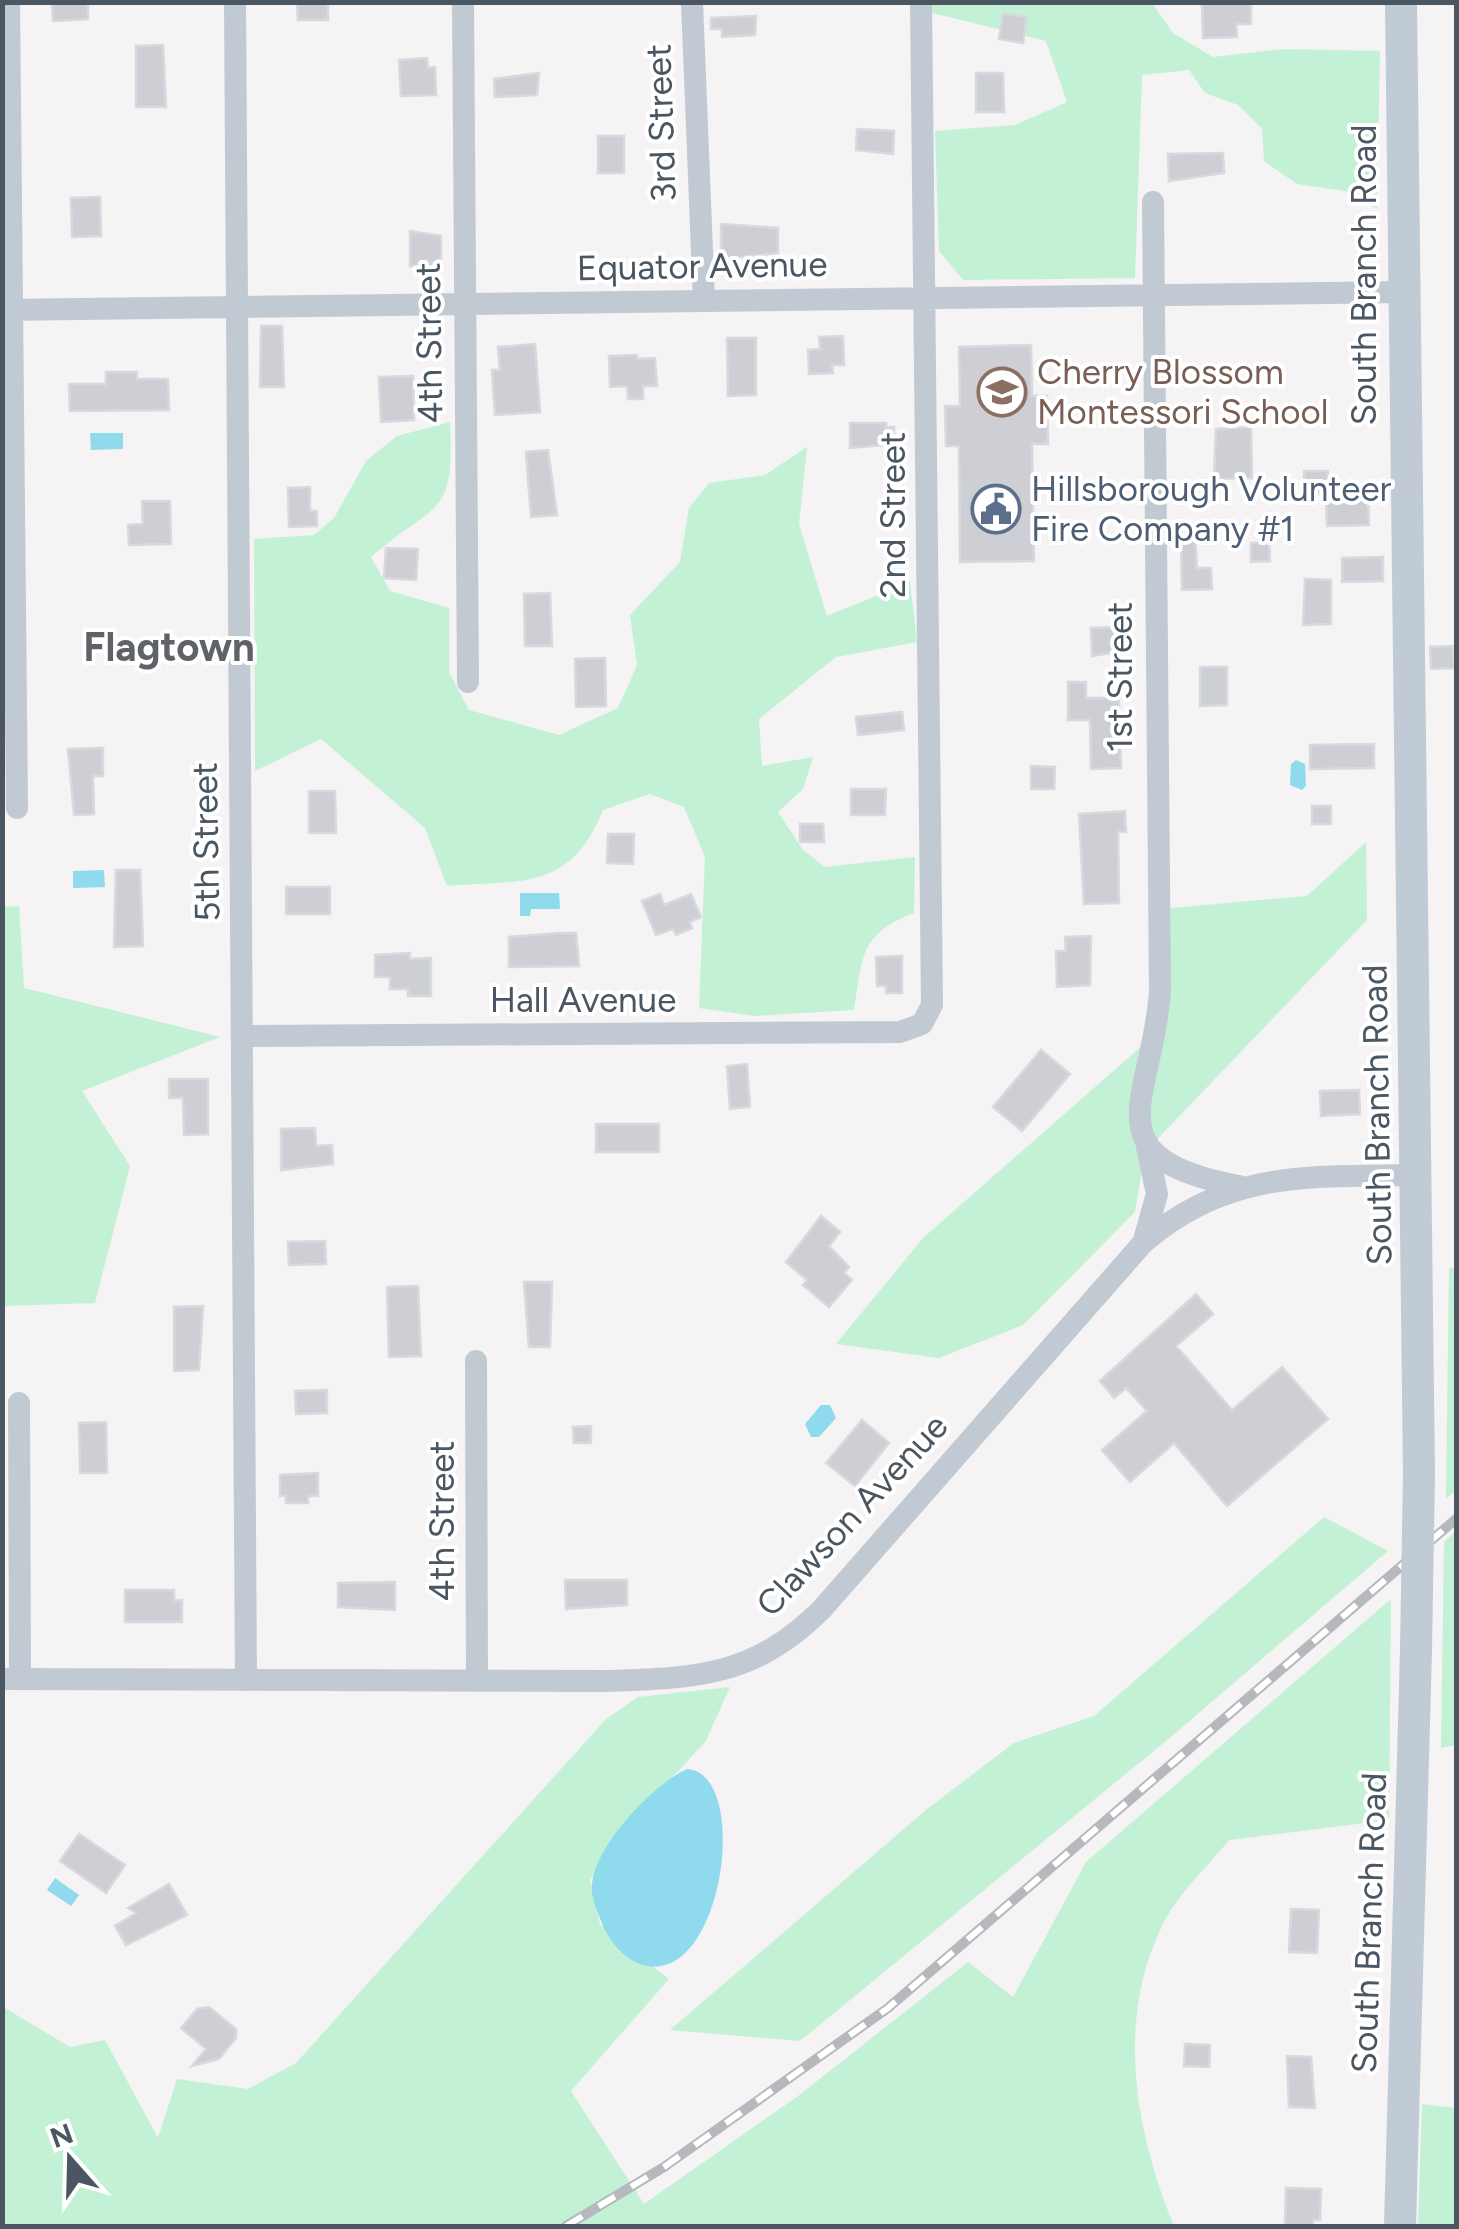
<svg xmlns="http://www.w3.org/2000/svg" width="1459" height="2229" viewBox="0 0 1459 2229" font-family="Figtree,sans-serif">
<rect width="100%" height="100%" fill="#f5f3f3"/>
<path fill="#c3f1d5" d="M931,3H1152L1173,33L1213,57L1284,49L1380,51L1377,209L1345,191L1297,184L1264,161L1262,129L1238,105L1205,93L1189,70L1142,75L1135,278L963,280L939,251L935,131L1015,125L1067,102L1046,41L932,13Z
M450,422C455,519 437,500 371,557L390,591L449,608V672L469,710L559,735L618,708L637,665L630,615L680,562L689,508L709,483L765,475L807,447L799,524L827,616L910,582L917,642L836,657L759,719L762,766L813,757L803,789L778,812L803,850L825,867L915,857L914,913C859,934 863,957 854,1010L755,1016L699,1008L705,857L684,807L650,794L603,810C570,891 524,880 447,886L425,828L321,739L255,771L254,539L314,535L334,518L366,461L397,436Z
M1366,842L1367,920L1145,1152L1135,1212L1023,1325L939,1358L836,1344L923,1238L1160,1030V909L1307,896Z
M19,906L24,988L220,1037L82,1091L130,1166L95,1303L3,1306L2,907Z
M1456,1267V1490L1446,1499L1449,1268Z
M1324,1517L1388,1551L1172,1736L800,2041L670,2030L927,1809L1014,1743L1094,1716Z
M1456,1531V1745L1441,1748L1444,1542Z
M1391,1599L1389,1820L1229,1840C1208,1866 1178,1894 1163,1924C1115,2021 1135,2130 1174,2226H3V2007L70,2047L105,2040L158,2138L177,2079L248,2089L296,2063L606,1719L638,1697L730,1687L706,1741L630,1823L590,1880L600,1924L669,1979L571,2091L644,2204L798,2096L968,1962L1013,1997L1086,1862Z
M1422,2104L1456,2108V2226H1418Z"/>
<path fill="#90daee" d="M90,433H123V449L91,450Z
M1296,760L1305,764L1306,786L1302,790L1290,785L1291,764Z
M104,870L105,887L73,888V871Z
M520,893H559L560,909H531L530,916H520Z
M821,1405H830L836,1418L819,1437H811L805,1424Z
M687,1769C751,1773 724,1979 648,1966C628,1963 613,1946 604,1928C599,1915 590,1898 592,1884C595,1846 653,1784 687,1769Z
M55,1878L79,1895L71,1906L47,1890Z"/>
<path fill="#cdcfd5" stroke="#d7d9de" stroke-width="2.5" d="M52,2H88V19L53,21Z
M297,2H328V20H298Z
M1202,2H1251V24H1236L1237,37L1203,38Z
M1003,13L1027,17L1023,43L999,39Z
M756,16L755,35L722,37V29H711V18Z
M163,45L166,107H136V46Z
M427,58L428,68L435,67L436,95L401,96L399,60Z
M539,73L537,95L495,97L494,79Z
M976,73H1003L1004,112H976Z
M857,129L894,131L893,154L856,150Z
M598,136H624V173H598Z
M1223,153L1224,173L1169,181L1168,154Z
M100,197L101,236L72,237L71,198Z
M721,224L778,228V253L721,259Z
M410,231L441,236V266H410Z
M261,326H282L284,387H260Z
M843,336L844,365H832L833,373L809,374L808,350L820,349L819,337Z
M727,338H756V395L728,396Z
M535,344L540,412L495,415L492,370H500L498,347Z
M1031,345L1032,396H1047L1048,444H1032L1034,561L960,562L959,446H946L945,406H960L959,347Z
M637,355V359L655,358L657,386H643V399H628L627,386L610,387L609,356Z
M106,372H137V379H168L169,410L70,411L69,384H106Z
M413,376L414,420L381,422L379,377Z
M850,423H886V427H894V444L850,448Z
M1251,427L1252,478L1214,479L1216,429Z
M548,450L557,515L531,517L526,452Z
M1304,471H1328V494H1304Z
M310,487V511H317V526L289,527L288,488Z
M1368,498L1369,525L1327,526L1326,499Z
M142,501H170L171,544L129,545L128,525L143,524Z
M1181,536H1195L1197,568H1211L1212,589L1182,590Z
M1269,542L1270,561L1251,562V543Z
M386,548L418,549L416,580L384,578Z
M1383,557V581L1342,582V558Z
M1305,579L1331,580V624L1303,625Z
M550,593L552,646H525L524,594Z
M1120,627L1127,630L1128,650L1092,656L1091,628Z
M1453,646L1454,668L1431,669L1430,647Z
M605,658L606,706L576,707L575,659Z
M1200,667H1227V705L1200,706Z
M1068,682H1086V698H1119L1121,768L1091,769L1090,720H1068Z
M902,712L904,730L858,735L856,717Z
M1374,744V768L1310,769V745Z
M103,748V776H93L94,814L74,815L68,749Z
M1031,766L1055,767L1054,789H1031Z
M851,789H886L885,815H851Z
M309,791H335L336,833H309Z
M1312,806H1331V824H1312Z
M1125,811L1126,832H1118L1119,903L1084,904L1079,814Z
M800,824H823L824,842H800Z
M608,834H634L633,864L607,863Z
M116,870H140L143,946L114,947Z
M286,887H330V914H286Z
M660,894L664,905L691,894L701,917L690,922L692,928L676,935L673,929L656,935L642,901Z
M560,933H576L579,966L509,967V937Z
M1091,936L1090,985L1057,987L1056,951H1066L1065,937Z
M410,953V959L431,958V996H408V989H390V977H375V955Z
M902,956V993H886V986H877L876,957Z
M1041,1050L1070,1074L1022,1131L993,1107Z
M747,1064L750,1107L730,1109L727,1066Z
M169,1079H208V1134L184,1135L183,1098H169Z
M1359,1090L1360,1114L1321,1116L1320,1091Z
M596,1124H659V1152H596Z
M315,1128L316,1146L332,1145L333,1164L281,1170V1129Z
M821,1216L840,1232L829,1246L849,1267L844,1273L852,1280L829,1307L803,1285L807,1280L786,1262Z
M325,1241L326,1264L289,1265L288,1242Z
M524,1282H552L550,1347H529Z
M418,1286L421,1356L389,1357L387,1287Z
M1196,1294L1213,1314L1176,1346L1232,1410L1282,1367L1328,1419L1227,1506L1174,1443L1130,1482L1102,1450L1147,1411L1126,1388L1114,1398L1100,1381Z
M203,1306L199,1370L174,1371V1307Z
M327,1390V1413L296,1414L295,1391Z
M862,1420L889,1443L855,1486L826,1463Z
M106,1422L107,1473H80L79,1423Z
M591,1426V1443H574L573,1427Z
M318,1473V1496H308V1503H286V1496H280V1475Z
M565,1580H627V1605L566,1609Z
M395,1582V1610L338,1607V1583Z
M125,1590H174V1600H182V1622H125Z
M79,1834L125,1865L106,1893L60,1861Z
M169,1884L187,1915L126,1945L115,1926L136,1913L128,1908Z
M1291,1909L1319,1910L1317,1953L1289,1952Z
M209,2007L236,2029V2038L219,2059L192,2066L206,2049L181,2028L197,2009Z
M1185,2044L1210,2045L1209,2067L1184,2066Z
M1287,2056L1311,2057L1315,2108L1289,2107Z
M1286,2188L1321,2189L1320,2220H1313V2226H1285Z"/>
<g fill="none" stroke-linecap="round" stroke-linejoin="round">
<path stroke="#c1cad2" stroke-width="22" d="M9,2L17,808
M235,2L246,1680
M463,2L468,682
M692,2L704,301
M1153,202L1160,990C1154,1097 1086,1158 1239,1186
M2,310L1403,292
M243,1036L900,1032L922,1024L932,1005L921,2
M1144,1240L1157,1194L1147,1147
M476,1361L477,1681
M19,1403L20,1679
M2,1679L608,1681C698,1678 755,1676 822,1609L1143,1243C1228,1169 1311,1177 1417,1175"/>
<path stroke="#c1cbd6" stroke-width="32" d="M1401,2L1419,1474
M1400,2226L1416,1650"/>
<g stroke="#b5b8bd" stroke-width="10">
<path id="rail" d="M566,2226L664,2167L888,2008L1456,1519"/>
</g>
<use href="#rail" stroke="#fff" stroke-width="6" stroke-dasharray="19" stroke-linecap="butt"/>
<path stroke="#c1cbd6" stroke-width="32" d="M1416,1650L1419,1474"/>
</g>
<defs>
<g id="school-ring" transform="scale(2.5)"><circle r="9.5" fill="#fff" stroke="#8d6e63" stroke-width="1.5"/><path d="M0-5L7-2L0 1L-7-2ZM-4 1L0 2.5L4 1V4Q0 6-4 4Z" fill="#8d6e63"/></g>
<g id="civic-ring" transform="scale(2.5)"><circle r="9.5" fill="#fff" stroke="#5c6f8a" stroke-width="1.5"/><path d="M-.6-6.5H3V-4.5H.6V-3L4-1V1h2V6H-6V1h2V-1L-.6-3ZM-1.2 2.5V6h2.4V2.5Z" fill="#5c6f8a"/></g>
</defs>
<g fill-rule="evenodd">
<use href="#school-ring" x="1002" y="392"/>
<use href="#civic-ring" x="996" y="509"/>
</g>
<g text-anchor="middle" dominant-baseline="central" stroke-width="8" stroke-linejoin="round" paint-order="stroke">
<g font-size="35" fill="#4a5661" stroke="#fff">
<text transform="translate(661 123) rotate(-92)">3rd Street</text>
<text transform="translate(702 266) rotate(-1)">Equator Avenue</text>
<text transform="translate(1364 275) rotate(-90)">South Branch Road</text>
<text transform="translate(429 343) rotate(-91)">4th Street</text>
<text transform="translate(893 515) rotate(-90)">2nd Street</text>
<text transform="translate(1120 677) rotate(-90)">1st Street</text>
<text transform="translate(206 842) rotate(-91)">5th Street</text>
<text x="583" y="1000">Hall Avenue</text>
<text transform="translate(1377 1115) rotate(-91)">South Branch Road</text>
<text transform="translate(852 1515) rotate(-47)">Clawson Avenue</text>
<text transform="translate(442 1521) rotate(-90)">4th Street</text>
<text transform="translate(1369 1923) rotate(-88)">South Branch Road</text>
</g>
<g font-size="35" fill="#785e54" stroke="#fff" text-anchor="start">
<text x="1037" y="372">Cherry Blossom<tspan x="1037" dy="40">Montessori School</tspan></text>
</g>
<g font-size="35" fill="#4e5e75" stroke="#fff" text-anchor="start">
<text x="1031" y="489">Hillsborough Volunteer<tspan x="1031" dy="40">Fire Company #1</tspan></text>
</g>
<g font-size="40" font-weight="bold" fill="#5f6368" stroke="#fff">
<text x="169" y="647">Flagtown</text>
</g>
</g>
<rect width="1459" height="2229" fill="none" stroke="#4a5661" stroke-width="10"/>
<g transform="translate(70 2159) rotate(340)" stroke="#ffffff" stroke-width="8" paint-order="stroke">
<path d="M0-8L18 38L0 25L-18 38Z" fill="#4a5661"/>
<text y="-15" font-size="28" font-weight="bold" text-anchor="middle" fill="#4a5661">N</text>
</g>
</svg>
